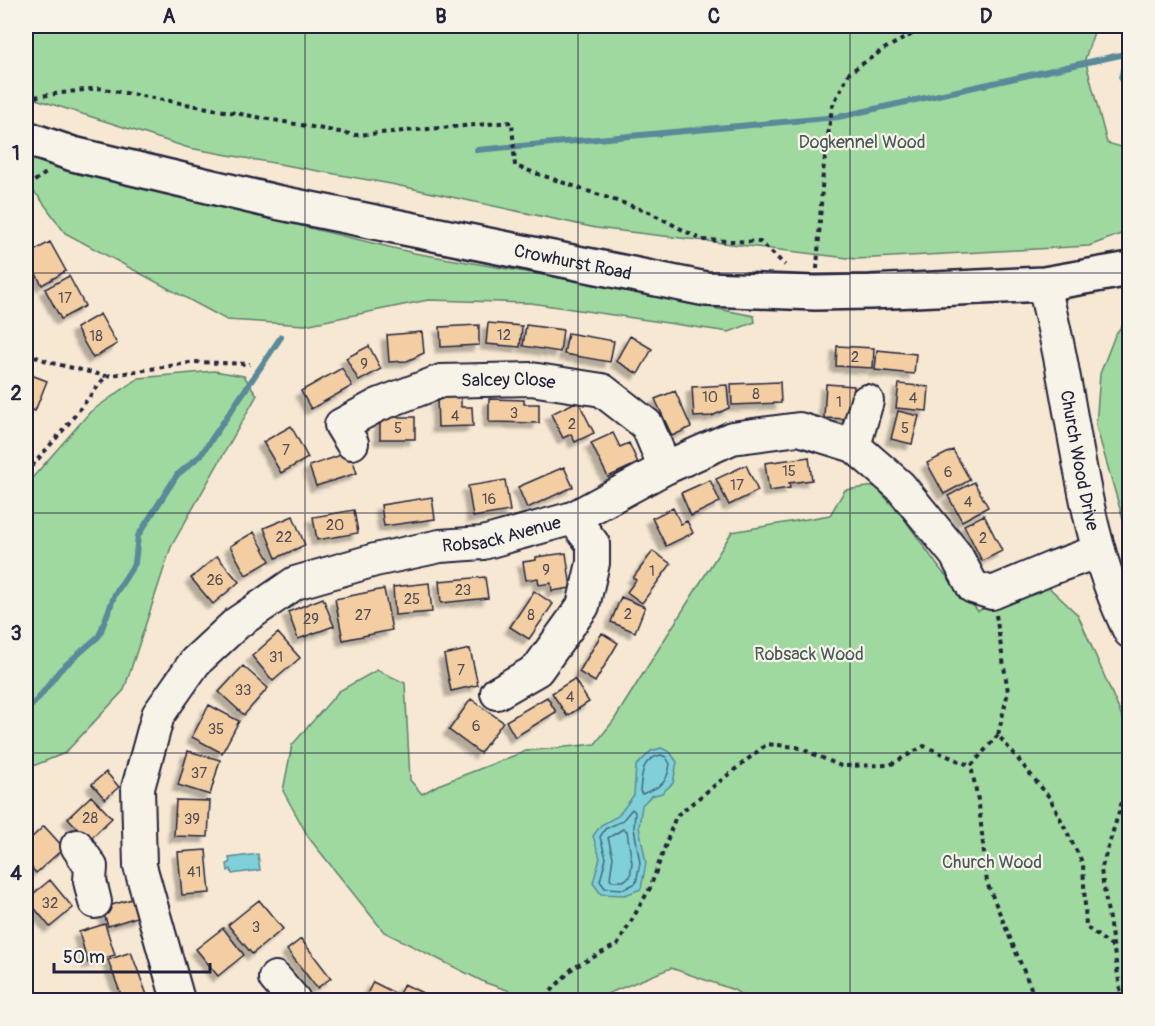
<svg xmlns="http://www.w3.org/2000/svg" width="1155" height="1026" viewBox="0 0 1155 1026" font-family="Pangolin,sans-serif">
<defs>
<filter id="shadow"><feDropShadow dx="-5.5" dy="5.5" stdDeviation="1.5" flood-color="#0004"/></filter>
</defs>
<rect width="100%" height="100%" fill="#f6e8d3"/>
<filter id="ink" filterUnits="userSpaceOnUse"><feTurbulence type="fractalNoise" baseFrequency=".0167" numOctaves="2"/><feDisplacementMap in="SourceGraphic" scale="12" xChannelSelector="R" yChannelSelector="G"/><feConvolveMatrix kernelMatrix="1 2 1 2 8 2 1 2 1" color-interpolation-filters="sRGB"/></filter>
<g filter="url(#ink)">
<path fill="#9fd99f" stroke="#607e6d" stroke-width="1.5" d="M26,26H1096L1085,59L1107,143L1129,149V231L1089,246L856,259L596,228L391,184L189,148L26,96Z
M26,146L172,195L414,253L561,278L754,316L755,322L729,332L531,303L428,300L305,325L227,320L65,233L39,197L26,184Z
M1129,316V540L1096,426L1100,374L1115,335Z
M214,371L244,376L257,395L171,547L124,690L65,753L26,769V485L90,412L139,378Z
M875,486L903,517L940,569L978,611L1043,582L1078,615L1129,733V1000H749L734,990L671,968L602,996L581,1000H537L486,983L384,932L309,838L283,791L292,745L339,691L377,670L405,683L410,780L422,794L438,785L526,751L595,744L614,720L732,532L830,515L845,490Z"/>
<path fill="#7fd0d8" stroke="#5a8a99" stroke-width="1.5" d="M1129,38V100L1119,77Z
M661,748L670,752L677,762L673,783L662,793L651,796L642,805L639,827L646,863L641,889L625,895L601,894L593,883L600,858L593,836L601,825L618,816L634,795L636,766L651,751Z
M258,854L260,870L232,874L231,869L228,871L227,864L230,863L229,858Z"/>
<g fill="none" stroke-linecap="round" stroke-linejoin="round">
<path stroke="#47687a" stroke-width="1.5" d="M661,755L666,757L670,764C667,785 660,787 642,794L640,791C642,774 641,759 661,755Z
M632,809L635,812L634,828L640,863L636,883L624,889L605,888L600,881L606,858L600,837L605,829L622,821Z
M623,829L627,831L632,863L630,877L623,881H612L610,878L613,857L608,838Z"/>
<path stroke="#5a8a99" stroke-width="6" d="M477,150L838,117L1125,54
M26,711L37,700L60,670L99,636L115,594L135,563L138,536L177,475L201,455L281,337"/>
</g>
<path fill="#f3cea3" stroke="#22223b" stroke-width="1.5" filter="url(#shadow)" d="M50,242L66,271L42,285L26,255Z
M69,276L85,306L61,319L45,289Z
M100,314L117,344L93,358L76,328Z
M488,323L522,326L520,347L486,344Z
M479,325V345L441,347L440,327Z
M526,325L563,330L560,352L523,346Z
M422,332L424,353L407,361L389,362L387,335Z
M568,333L614,341L610,362L564,354Z
M630,336L652,349L638,374L616,361Z
M369,346L381,369L359,381L346,358Z
M837,346L874,348L873,368L836,366Z
M877,350L916,354L914,374L875,370Z
M342,368L352,386L311,409L301,391Z
M26,373L47,381L35,411L26,407Z
M780,382L781,403L732,405L731,384Z
M826,384L854,386L852,419L824,418Z
M899,384L929,387L927,411L896,408Z
M727,385L729,408L712,416L694,417L692,387Z
M675,391L691,427L672,436L655,399Z
M461,395V407H472L473,426L438,427L437,396Z
M489,399L524,400V404H539V423L489,422Z
M578,401L594,433L575,442L571,434L563,438L551,414Z
M898,411L919,416L912,444L891,439Z
M380,417H415V439H380Z
M291,426L308,458L281,473L263,442Z
M613,433L620,447L629,443L638,463L608,477L591,443Z
M953,450L970,480L944,494L927,463Z
M350,452L357,473L316,486L309,466Z
M809,457L812,480L789,483L790,488L769,491L765,463Z
M746,465L758,491L729,505L716,479Z
M564,467L573,487L527,508L518,487Z
M505,480L510,511L473,517L468,486Z
M710,480L720,502L691,516L681,493Z
M974,482L988,507L962,521L948,496Z
M432,497L435,519L384,526L381,505Z
M673,508L681,524L687,521L693,533L666,546L652,518Z
M354,510L358,533L317,540L313,517Z
M984,515L1002,551L982,561L964,525Z
M293,516L305,545L276,558L264,528Z
M254,532L270,561L246,575L230,546Z
M653,551L671,564L642,603L627,592L636,580L633,578Z
M566,553L571,588L552,591L551,583L539,585L538,578L526,580L523,562L536,560V557Z
M217,556L239,582L213,604L191,578Z
M485,577L488,598L441,603L439,581Z
M429,583L432,612L395,615L393,587Z
M384,589L392,630L343,640L335,599Z
M534,591L553,604L529,639L510,627Z
M621,597L645,607L635,632L611,622Z
M323,598L334,626L298,639L288,612Z
M278,633L300,658L273,681L252,656Z
M602,633L618,643L595,682L579,672Z
M470,649L478,685L451,691L444,655Z
M243,666L268,688L244,715L219,692Z
M574,679L589,702L567,716L552,693Z
M547,697L556,712L515,737L506,721Z
M471,699L503,722L480,753L449,730Z
M209,705L239,721L222,753L192,737Z
M188,751L220,760L210,795L178,785Z
M106,772L119,787L105,799L92,784Z
M91,796L112,818L89,840L68,818Z
M176,800L210,801L208,837L174,836Z
M44,826L64,848L36,873L26,861V843Z
M206,850L210,893L182,895L178,852Z
M50,880L73,908L50,927L27,899Z
M135,898L140,916L108,926L102,908Z
M259,900L283,929L252,954L228,925Z
M105,924L115,955L88,963L79,932Z
M223,928L244,955L218,976L196,949Z
M301,939L331,978L317,988L287,950Z
M131,952L147,995L131,1000H123L108,960Z
M373,982L395,993L391,1000H364Z
M404,984L437,1000H396Z"/>
<g fill="none" stroke-linecap="round" stroke-linejoin="round">
<g stroke="#22223b" stroke-width="36">
<g id="minor">
<path id="s1" d="M1044,284C1050,313 1058,343 1063,373C1080,461 1089,550 1130,632"/>
<path id="s2" d="M352,443L341,425L378,405L441,381L531,379L602,390L647,425L665,468"/>
<path d="M854,446L867,401"/>
<path d="M497,693L537,670L583,606L593,563V544L573,518"/>
<path d="M77,846L91,867L90,881L95,902"/>
<path d="M275,978L294,1000"/>
<path id="s3" d="M178,1000L140,866L138,788L158,715L195,662L237,623L295,583L375,560L440,546L483,543L573,518L665,468L732,438L799,429L854,446L900,486L956,555L973,587L992,593L1052,568L1099,551"/>
</g>
</g>
<g stroke="#22223b" stroke-width="38">
<g id="major">
<path id="s4" d="M26,138L73,154L276,202L706,289L815,293L870,292L1044,284L1130,269"/>
</g>
</g>
<path stroke="#22223b" stroke-width="4" stroke-dasharray="4.5 4.5" stroke-linecap="butt" d="M26,98L98,88L356,135L512,122L515,166L649,212L702,240L760,242L785,265
M26,180L33,182L46,173
M817,269L823,172L832,107L849,73L884,49L928,26
M26,353L52,363L106,376
M26,473L64,429L106,376L195,362L250,364
M996,615L1008,692L998,735L1050,798L1083,864L1086,927L1113,947
M998,735L971,766L979,805L987,883L1036,1000
M551,991L573,968L618,944L650,888L676,816L767,744L797,747L841,766L890,765L924,746L971,766
M1122,1000L1101,870L1122,802L1130,799"/>
<use href="#minor" stroke="#f7f3e8" stroke-width="32"/>
<use href="#major" stroke="#f7f3e8" stroke-width="33"/>
</g>
</g>
<path fill="none" stroke="#22223b" stroke-width="1.5" stroke-opacity="0.55" d="M305,26V1000M578,26V1000M850,26V1000M26,273H1130M26,513H1130M26,753H1130"/>
<g text-anchor="middle" dominant-baseline="central" stroke-width="4.5" stroke-linejoin="round" paint-order="stroke">
<g font-size="15" fill="#564d55">
<text x="65" y="298">17</text>
<text x="504" y="335">12</text>
<text x="96" y="336">18</text>
<text x="855" y="357">2</text>
<text x="364" y="364">9</text>
<text x="756" y="394">8</text>
<text x="710" y="397">10</text>
<text x="913" y="398">4</text>
<text x="839" y="402">1</text>
<text x="514" y="413">3</text>
<text x="455" y="416">4</text>
<text x="572" y="424">2</text>
<text x="398" y="428">5</text>
<text x="905" y="428">5</text>
<text x="286" y="450">7</text>
<text x="789" y="471">15</text>
<text x="948" y="472">6</text>
<text x="737" y="485">17</text>
<text x="489" y="499">16</text>
<text x="968" y="502">4</text>
<text x="335" y="525">20</text>
<text x="284" y="537">22</text>
<text x="983" y="538">2</text>
<text x="546" y="570">9</text>
<text x="652" y="571">1</text>
<text x="215" y="580">26</text>
<text x="463" y="590">23</text>
<text x="412" y="599">25</text>
<text x="628" y="614">2</text>
<text x="363" y="615">27</text>
<text x="531" y="615">8</text>
<text x="311" y="619">29</text>
<text x="276" y="657">31</text>
<text x="461" y="670">7</text>
<text x="243" y="690">33</text>
<text x="570" y="697">4</text>
<text x="476" y="726">6</text>
<text x="216" y="729">35</text>
<text x="199" y="773">37</text>
<text x="90" y="818">28</text>
<text x="192" y="819">39</text>
<text x="194" y="872">41</text>
<text x="50" y="903">32</text>
<text x="256" y="927">3</text>
</g>
<g font-size="18" fill="#485959" stroke="#f7f3e8">
<text x="862" y="142">Dogkennel Wood</text>
<text x="809" y="654">Robsack Wood</text>
<text x="992" y="862">Church Wood</text>
</g>
<g font-size="18" fill="#22223b" stroke="#f7f3e8">
<text stroke="none"><textPath href="#s4" startOffset="561">Crowhurst Road</textPath></text>
<text stroke="none"><textPath href="#s2" startOffset="198">Salcey Close</textPath></text>
<text stroke="none"><textPath href="#s1" startOffset="180">Church Wood Drive</textPath></text>
<text stroke="none"><textPath href="#s3" startOffset="698">Robsack Avenue</textPath></text>
</g>
</g>
<rect width="1155" height="1026" fill="none" stroke="#f7f3e8" stroke-width="66"/>
<path d="M54 963v9h156v-9" fill="none" stroke="#22223b" stroke-width="3"/>
<text x="63" y="963" font-size="18" fill="#22223b" stroke="#f7f3e8" stroke-width="4.5" paint-order="stroke">50 m</text>
<rect x="33" y="33" width="1089" height="960" fill="none" stroke="#22223b" stroke-width="2"/>
<g font-size="20" text-anchor="middle" font-weight="bold" fill="#22223b">
<text x="169" y="23">A</text>
<text x="441" y="23">B</text>
<text x="714" y="23">C</text>
<text x="986" y="23">D</text>
<text x="16" y="160">1</text>
<text x="16" y="400">2</text>
<text x="16" y="640">3</text>
<text x="16" y="880">4</text>
</g>
</svg>
